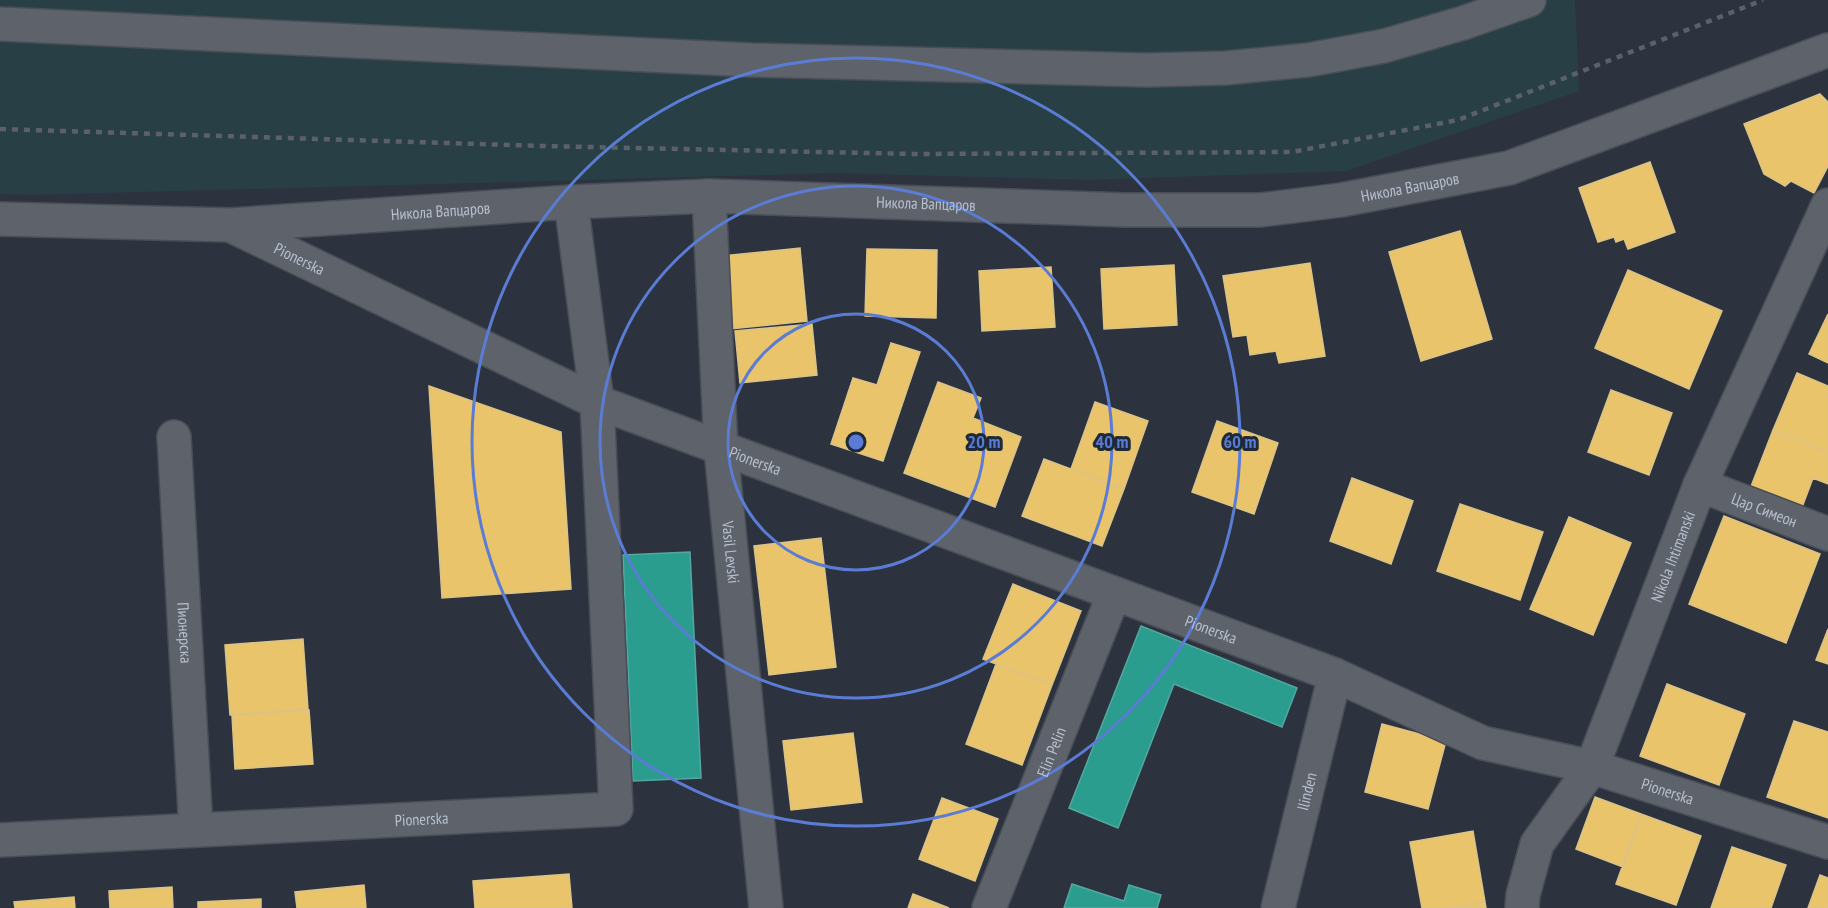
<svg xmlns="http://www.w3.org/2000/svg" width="1828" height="908" viewBox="0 0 1828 908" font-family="'PT Sans Narrow',sans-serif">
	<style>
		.grass { fill: #284045 }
		.homes { fill: #e9c46a; stroke: #dac388; stroke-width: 1.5 }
		.schools { fill: #2a9d8f; stroke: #54a8a2; stroke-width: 1.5 }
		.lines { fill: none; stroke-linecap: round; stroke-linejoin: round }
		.minor-casing { stroke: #494e56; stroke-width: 36 }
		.tertiary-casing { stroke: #494e56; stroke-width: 36 }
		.minor { stroke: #5d626b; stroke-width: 33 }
		.tertiary { stroke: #5d626b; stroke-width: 33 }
		.rail { stroke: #5b6069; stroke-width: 4.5; stroke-dasharray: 6 6; stroke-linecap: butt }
		.ring { fill: none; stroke: #5b7cd4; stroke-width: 3 }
		.labels { text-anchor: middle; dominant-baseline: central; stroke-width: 6; stroke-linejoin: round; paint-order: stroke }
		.street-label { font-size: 16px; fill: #b7c0ce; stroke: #1e293a }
		.centre { fill: #5b7cd4; stroke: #1e293a; stroke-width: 3 }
		.ring-label { font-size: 18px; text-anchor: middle; font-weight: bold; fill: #5b7cd4; stroke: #1e293a; stroke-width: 6; stroke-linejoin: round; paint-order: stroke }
	</style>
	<rect width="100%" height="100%" fill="#2c333e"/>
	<!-- grass -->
	<path class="grass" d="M 0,0 L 1575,0 L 1579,91 L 1346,171 L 1090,180 L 836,173 L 31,195 L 0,194 Z"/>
	<!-- homes -->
	<path class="homes" d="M 1820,94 L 1828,102 L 1828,166 L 1814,193 L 1791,181 L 1785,186 L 1764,174 L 1744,124 Z
		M 1650,162 L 1675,232 L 1628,249 L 1624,239 L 1616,242 L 1614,237 L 1598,242 L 1579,188 Z
		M 1460,231 L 1492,339 L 1421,361 L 1389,252 Z
		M 800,248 L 807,321 L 730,329 L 722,256 Z
		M 867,249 L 937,250 L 936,318 L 865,316 Z
		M 1310,263 L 1325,356 L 1279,363 L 1276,351 L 1250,355 L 1247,335 L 1233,337 L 1223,276 Z
		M 1174,265 L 1177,325 L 1104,329 L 1101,269 Z
		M 1051,267 L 1055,327 L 982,331 L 979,271 Z
		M 1628,270 L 1722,311 L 1689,389 L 1595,348 Z
		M 1828,314 L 1828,363 L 1809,354 Z
		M 812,324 L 817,375 L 740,383 L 735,331 Z
		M 891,343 L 920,352 L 883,461 L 831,444 L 853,378 L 877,385 Z
		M 1797,373 L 1828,386 L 1828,452 L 1773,430 Z
		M 938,382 L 981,398 L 973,418 L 1021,437 L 995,507 L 904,473 Z
		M 429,386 L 561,432 L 571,589 L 442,598 Z
		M 1611,390 L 1672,413 L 1649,475 L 1588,452 Z
		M 1095,402 L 1148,421 L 1124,489 L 1071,469 Z
		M 1217,421 L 1278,443 L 1254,514 L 1192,492 Z
		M 1773,430 L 1828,452 L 1828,484 L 1813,478 L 1801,510 L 1750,489 Z
		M 1044,459 L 1124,489 L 1102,546 L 1022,516 Z
		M 1352,478 L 1413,501 L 1391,564 L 1330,541 Z
		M 1460,504 L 1543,532 L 1520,600 L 1437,571 Z
		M 1724,516 L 1820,554 L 1786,643 L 1689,604 Z
		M 1569,517 L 1631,543 L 1593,635 L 1530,609 Z
		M 821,538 L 836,667 L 769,675 L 754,546 Z
		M 1013,584 L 1081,611 L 1052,685 L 983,659 Z
		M 1828,629 L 1828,664 L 1816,660 Z
		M 303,639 L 308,709 L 230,715 L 225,645 Z
		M 996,664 L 1052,685 L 1022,765 L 966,744 Z
		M 1667,684 L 1745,714 L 1719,785 L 1640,756 Z
		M 309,710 L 313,764 L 235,769 L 232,715 Z
		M 1794,721 L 1828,732 L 1828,818 L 1767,797 Z
		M 1382,724 L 1446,741 L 1428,809 L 1365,792 Z
		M 853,733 L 862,802 L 791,810 L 783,741 Z
		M 1595,797 L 1641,814 L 1623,867 L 1576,849 Z
		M 942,798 L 998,819 L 975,881 L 919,859 Z
		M 1641,814 L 1701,836 L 1676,905 L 1616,884 Z
		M 1473,831 L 1485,902 L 1450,908 L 1422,908 L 1410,842 Z
		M 1732,847 L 1786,865 L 1771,908 L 1711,908 Z
		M 569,874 L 572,908 L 475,908 L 473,881 Z
		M 1820,875 L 1828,878 L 1828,908 L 1808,908 Z
		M 364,885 L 366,908 L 297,908 L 295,892 Z
		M 172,887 L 173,908 L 110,908 L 109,891 Z
		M 913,894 L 949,908 L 908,908 Z
		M 74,897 L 75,908 L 15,908 L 14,902 Z
		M 261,899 L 261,908 L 198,908 L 198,902 Z
		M 1485,902 L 1486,908 L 1450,908 Z"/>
	<!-- schools -->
	<path class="schools" d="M 690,552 L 701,778 L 633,781 L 623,555 Z
		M 1141,626 L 1297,688 L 1282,727 L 1174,684 L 1118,828 L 1069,808 Z
		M 1072,884 L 1124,901 L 1129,885 L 1161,895 L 1157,908 L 1064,908 Z"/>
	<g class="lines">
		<defs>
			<g id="minor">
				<path id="s1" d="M 709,196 L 721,449 L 766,908"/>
				<path id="s2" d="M 0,219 L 230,225 L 571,202 L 709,196 L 1126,210 L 1260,210 L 1341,200 L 1509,168 L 1828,50"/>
				<path id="s3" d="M 232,226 L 597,402 L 1335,675 L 1483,743 L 1592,767 L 1828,842"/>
				<path id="s4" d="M 174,437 L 196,830"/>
				<path id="s5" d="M 1700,485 L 1828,534"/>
				<path id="s6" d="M 0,840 L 616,809 L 597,402 L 571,202"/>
				<path id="s7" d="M 989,908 L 1114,594"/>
				<path id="s8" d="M 1278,908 L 1335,675"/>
				<path id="s9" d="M 1522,908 L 1523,895 L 1537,844 L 1592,767 L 1700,485 L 1828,205"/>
			</g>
			<path id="tertiary" d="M 0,24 L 751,60 L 1147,70 L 1226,68 L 1308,60 L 1384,46 L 1463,23 L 1529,0"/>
		</defs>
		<!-- minor casing -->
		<use href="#minor" class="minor-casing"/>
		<!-- tertiary casing -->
		<use href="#tertiary" class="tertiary-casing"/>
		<!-- minor -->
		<use href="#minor" class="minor"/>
		<!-- tertiary -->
		<use href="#tertiary" class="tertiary"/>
		<!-- rail -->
		<path class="rail" d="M 0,129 L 542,146 L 912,154 L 1292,152 L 1458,120 L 1763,0"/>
	</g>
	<!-- distance rings -->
	<g class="ring">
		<circle cx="856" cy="442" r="128"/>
		<circle cx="856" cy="442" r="256"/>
		<circle cx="856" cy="442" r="384"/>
	</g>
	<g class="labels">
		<!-- street labels -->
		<g class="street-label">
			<text stroke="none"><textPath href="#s2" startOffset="1413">Никола Вапцаров</textPath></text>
			<text stroke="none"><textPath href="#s2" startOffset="927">Никола Вапцаров</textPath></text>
			<text stroke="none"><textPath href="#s2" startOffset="441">Никола Вапцаров</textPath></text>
			<text stroke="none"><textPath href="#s3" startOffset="75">Pionerska</textPath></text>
			<text stroke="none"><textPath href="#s3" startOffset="574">Pionerska</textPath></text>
			<text stroke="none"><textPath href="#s5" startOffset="69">Цар Симеон</textPath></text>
			<text stroke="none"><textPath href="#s1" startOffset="357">Vasil Levski</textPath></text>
			<text stroke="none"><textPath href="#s9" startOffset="386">Nikola Ihtimanski</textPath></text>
			<text stroke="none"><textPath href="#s3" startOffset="1060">Pionerska</textPath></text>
			<text stroke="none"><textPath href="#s4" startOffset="196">Пионерска</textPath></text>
			<text stroke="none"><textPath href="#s7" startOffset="168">Elin Pelin</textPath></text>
			<text stroke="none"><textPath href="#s3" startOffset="1546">Pionerska</textPath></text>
			<text stroke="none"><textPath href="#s8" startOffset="120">Ilinden</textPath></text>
			<text stroke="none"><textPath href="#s6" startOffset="422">Pionerska</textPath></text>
		</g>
	</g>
	<circle cx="856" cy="442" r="9" class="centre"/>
	<g class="ring-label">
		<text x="984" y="448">20 m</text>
		<text x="1112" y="448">40 m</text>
		<text x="1240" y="448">60 m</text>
	</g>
</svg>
